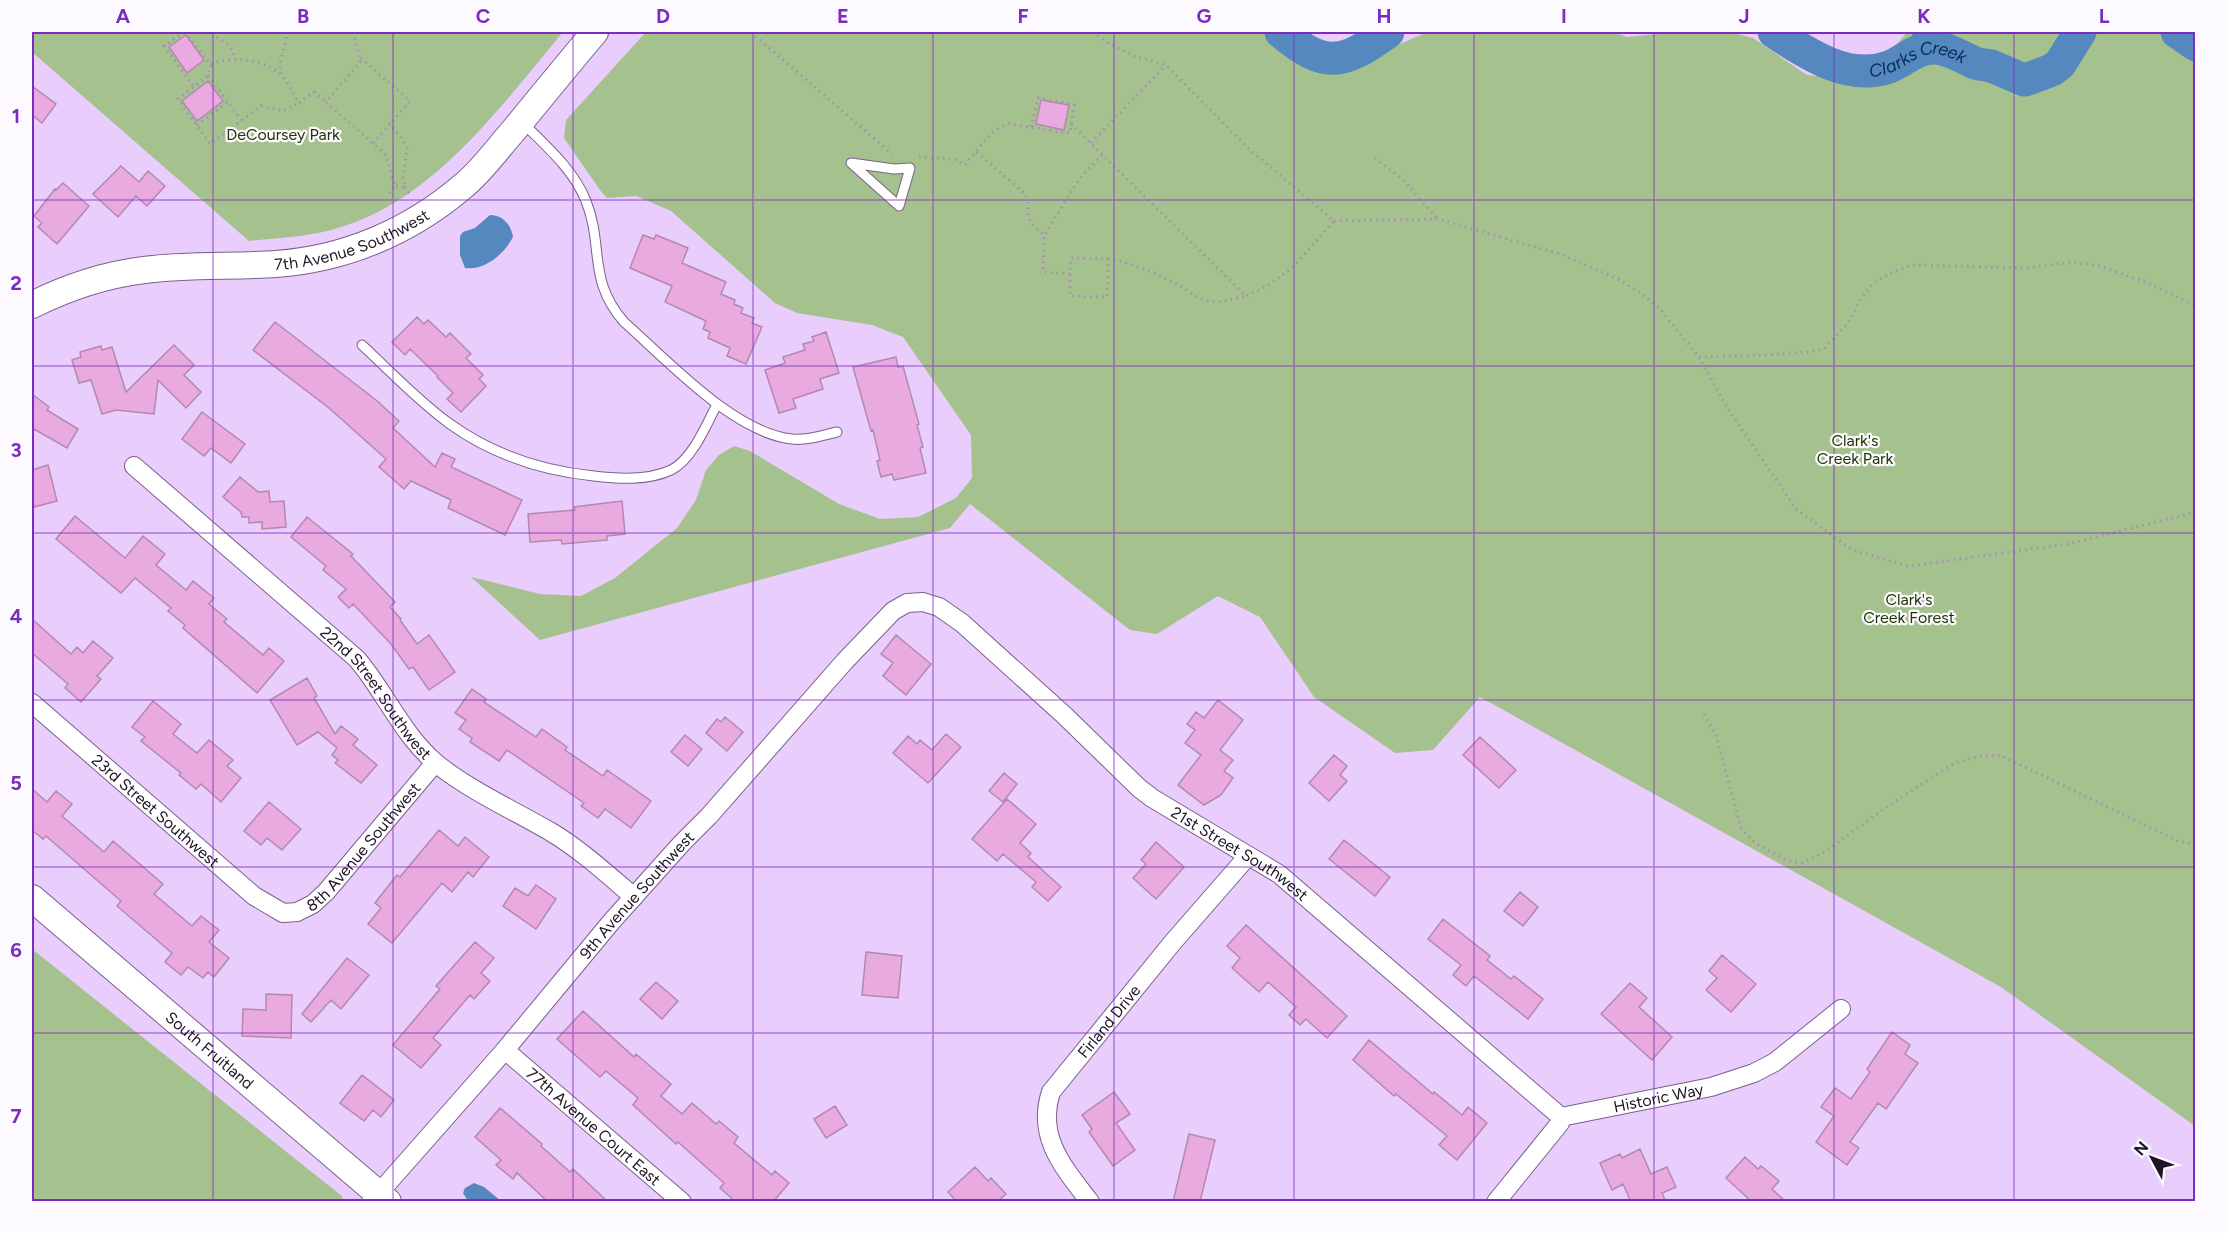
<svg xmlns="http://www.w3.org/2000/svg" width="2227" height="1233" viewBox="0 0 2227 1233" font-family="Figtree,sans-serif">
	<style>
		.green { fill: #a5c18d }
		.water { fill: #5488bf }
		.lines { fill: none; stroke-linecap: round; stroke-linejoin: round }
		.stream { stroke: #5488bf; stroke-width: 5 }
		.river { stroke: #5488bf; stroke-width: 33 }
		.building { fill: #e8aadf; stroke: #b389ad; stroke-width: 1.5 }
		.lane-casing { stroke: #7a608b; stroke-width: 11 }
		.street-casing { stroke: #7a608b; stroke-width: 20 }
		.secondary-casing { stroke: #7a608b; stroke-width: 28 }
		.path { stroke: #a58fb5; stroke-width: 3; stroke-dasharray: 1.5 4.5; stroke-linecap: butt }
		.lane { stroke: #fff; stroke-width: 9 }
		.street { stroke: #fff; stroke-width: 18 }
		.secondary { stroke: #fff; stroke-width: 26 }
		.grid { fill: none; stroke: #7b2cbf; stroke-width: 1.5; stroke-opacity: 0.55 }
		.labels { text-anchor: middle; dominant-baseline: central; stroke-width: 4.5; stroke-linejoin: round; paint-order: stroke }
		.park-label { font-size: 16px; fill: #203604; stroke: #fcfafe }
		.street-label { font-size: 16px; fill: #1e1424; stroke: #fcfafe }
		.water-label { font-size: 18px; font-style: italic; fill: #082f54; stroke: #fcfafe }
		.neatline { fill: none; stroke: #7b2cbf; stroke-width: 2 }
		.grid-label { font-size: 20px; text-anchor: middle; font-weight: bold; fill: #7b2cbf }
	</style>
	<rect width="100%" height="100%" fill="#e9cdfd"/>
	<!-- green -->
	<path class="green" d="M 32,32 L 563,32 C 500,107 431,205 331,230 C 305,237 276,238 249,241 L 32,52 Z
		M 646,32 L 1266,32 L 1298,57 L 1323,67 L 1351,66 L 1427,32 L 1614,32 L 1627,37 L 1676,32 L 1734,33 L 1753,38 L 1807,75 L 1848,80 L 1869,78 L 1907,32 L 2195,32 L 2195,1126 L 2001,987 L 1480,697 L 1433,750 L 1395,753 L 1314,697 L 1260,617 L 1218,596 L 1157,634 L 1130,630 L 970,504 L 950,528 L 540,640 L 471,577 L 540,594 L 581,596 L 615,578 L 677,528 L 696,500 L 706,470 L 719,455 L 734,446 L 750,451 L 839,504 L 880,519 L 918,517 L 956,498 L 972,478 L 971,435 L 903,337 L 872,325 L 797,313 L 775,303 L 671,211 L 636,196 L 607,198 L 600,190 L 564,138 L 566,120 Z
		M 32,949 L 343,1197 L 339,1202 L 32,1201 Z"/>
	<!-- water -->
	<path class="water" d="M 490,215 C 503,215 511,225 513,237 C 505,253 485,271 465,268 L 460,255 L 460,236 L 463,232 L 475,228 Z
		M 474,1183 L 484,1187 L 501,1201 L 468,1201 L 463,1193 L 465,1188 Z"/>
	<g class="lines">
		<!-- stream -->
		<path class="stream" d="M 1908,56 L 1916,32"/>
		<!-- river -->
		<g class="river">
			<path d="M 1281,32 C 1326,70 1343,64 1388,32"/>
			<path id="s1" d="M 1774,32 C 1806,53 1848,82 1889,67 C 1905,61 1915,48 1934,48 C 1948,48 1961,57 1973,62 C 1978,65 1985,64 1991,66 C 2002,70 2013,76 2025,80 L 2052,70 L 2060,64 L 2080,32"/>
			<path d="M 2177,32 L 2196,45"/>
		</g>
	</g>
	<!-- building -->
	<path class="building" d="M 186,35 L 204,60 L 187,73 L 169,47 Z
		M 208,81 L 223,101 L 197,121 L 182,101 Z
		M 32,86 L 56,104 L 42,123 L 32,115 Z
		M 1041,100 L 1069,105 L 1064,130 L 1036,124 Z
		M 121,166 L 139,182 L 148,171 L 165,186 L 147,206 L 136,196 L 118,217 L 93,194 Z
		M 63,183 L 89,206 L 57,244 L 38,227 L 42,223 L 34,216 L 55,189 L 56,190 Z
		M 643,235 L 654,239 L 656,235 L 688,248 L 682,263 L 726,282 L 721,294 L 735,300 L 734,304 L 743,308 L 741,313 L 754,318 L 752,323 L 762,327 L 746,364 L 727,356 L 730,348 L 708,338 L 710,332 L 703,329 L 706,321 L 665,302 L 672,286 L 630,268 Z
		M 417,317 L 424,324 L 428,320 L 446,337 L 450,333 L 471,354 L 466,358 L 483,375 L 479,379 L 486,386 L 461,412 L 447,399 L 453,393 L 437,377 L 438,376 L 410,349 L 405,355 L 392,342 Z
		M 275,322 L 376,400 L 399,421 L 393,428 L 435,467 L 442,453 L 455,459 L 451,467 L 522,500 L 505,535 L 448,508 L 451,500 L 411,481 L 404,489 L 379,467 L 386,459 L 329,408 L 253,350 Z
		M 826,332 L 839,373 L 820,379 L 823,389 L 793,399 L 796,408 L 779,413 L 765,370 L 785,363 L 783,357 L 805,350 L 803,344 L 814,341 L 812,337 Z
		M 174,345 L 194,365 L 184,375 L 201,392 L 186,408 L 158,380 L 154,414 L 116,410 L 102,414 L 91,380 L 79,383 L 72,360 L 81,357 L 80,352 L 101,346 L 102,350 L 112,347 L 126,392 Z
		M 896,357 L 898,367 L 903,366 L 919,424 L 917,425 L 923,447 L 920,448 L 926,473 L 894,480 L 892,474 L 881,477 L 877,461 L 880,460 L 873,430 L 871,431 L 853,367 Z
		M 32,394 L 49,407 L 47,410 L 78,429 L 67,448 L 34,429 L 32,432 Z
		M 202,412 L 245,444 L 231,463 L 211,448 L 204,456 L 182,439 Z
		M 48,465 L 57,501 L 34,507 L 32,498 L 32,470 Z
		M 240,477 L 258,492 L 269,491 L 270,502 L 284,501 L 286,527 L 262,529 L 262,522 L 249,523 L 249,517 L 242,517 L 241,512 L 223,497 Z
		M 622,501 L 625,534 L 607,536 L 607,540 L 562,544 L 561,540 L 530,542 L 528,514 L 575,510 L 574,507 Z
		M 75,516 L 125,558 L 143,536 L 165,554 L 156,565 L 186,590 L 193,581 L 214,598 L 209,604 L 227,619 L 224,622 L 263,655 L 269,648 L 284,661 L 257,693 L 183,628 L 185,625 L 168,611 L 171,608 L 135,578 L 121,593 L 56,539 Z
		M 307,517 L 353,554 L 351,556 L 395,602 L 390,607 L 401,619 L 400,620 L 417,644 L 429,635 L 455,672 L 429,690 L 413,667 L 409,669 L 391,644 L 353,604 L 349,608 L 338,597 L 346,589 L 323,570 L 326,566 L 291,537 Z
		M 32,619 L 71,654 L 77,647 L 83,653 L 93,641 L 113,658 L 97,676 L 101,679 L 81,702 L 65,688 L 68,684 L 32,653 Z
		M 896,635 L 931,664 L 906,695 L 883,676 L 893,663 L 881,654 Z
		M 307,678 L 317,696 L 314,698 L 335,734 L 341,726 L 358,739 L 353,745 L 377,765 L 361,783 L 335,763 L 338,760 L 332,755 L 337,748 L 318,732 L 297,745 L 270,700 Z
		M 472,689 L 486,699 L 484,702 L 536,737 L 542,729 L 567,747 L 565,750 L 603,776 L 607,770 L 651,801 L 631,828 L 605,809 L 598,818 L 581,806 L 584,803 L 507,750 L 499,761 L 470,742 L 472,738 L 459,729 L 466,720 L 455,713 Z
		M 1218,700 L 1243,720 L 1220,750 L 1233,760 L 1224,771 L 1233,778 L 1221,795 L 1204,805 L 1178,785 L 1201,755 L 1185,743 L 1195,730 L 1187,724 L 1196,712 L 1204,718 Z
		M 153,701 L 181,724 L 173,734 L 197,753 L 209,740 L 233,760 L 227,766 L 241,778 L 221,802 L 201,784 L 196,789 L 179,775 L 181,773 L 141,741 L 145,737 L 132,727 Z
		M 725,717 L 743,732 L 727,751 L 706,733 L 717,719 L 721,722 Z
		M 946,734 L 961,747 L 928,783 L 893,753 L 908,736 L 917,744 L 920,740 L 932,750 Z
		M 685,735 L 702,749 L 688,766 L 671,752 Z
		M 1480,737 L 1516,770 L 1499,788 L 1463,755 Z
		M 1334,755 L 1347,766 L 1340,775 L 1347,781 L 1329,801 L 1309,783 Z
		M 1004,773 L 1017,784 L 1003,802 L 989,791 Z
		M 32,789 L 47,802 L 56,791 L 72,804 L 62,816 L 104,852 L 113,841 L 163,884 L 154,894 L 192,926 L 201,916 L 219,930 L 209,942 L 229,958 L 214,977 L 208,972 L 203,978 L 188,967 L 181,975 L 165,962 L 172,953 L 117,906 L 121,901 L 46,836 L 43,839 L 32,830 Z
		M 1007,799 L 1036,824 L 1020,843 L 1031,853 L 1028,857 L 1061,887 L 1048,901 L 1032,887 L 1036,882 L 1003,854 L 997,861 L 972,839 Z
		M 269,802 L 301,829 L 282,850 L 267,838 L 261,845 L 244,831 Z
		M 439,830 L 458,846 L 465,837 L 489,857 L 473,877 L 468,872 L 452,892 L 442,883 L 392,943 L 368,924 L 381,908 L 375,903 L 397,875 L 400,877 Z
		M 1344,840 L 1390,877 L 1375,896 L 1329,859 Z
		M 1156,842 L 1184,867 L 1156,899 L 1133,878 L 1146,864 L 1141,860 Z
		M 536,885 L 556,899 L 536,929 L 503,906 L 515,888 L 528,896 Z
		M 1520,892 L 1538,907 L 1523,926 L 1504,911 Z
		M 1443,919 L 1490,956 L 1487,960 L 1511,979 L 1514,976 L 1543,999 L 1528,1019 L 1474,976 L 1466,986 L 1453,975 L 1461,965 L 1428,939 Z
		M 1246,925 L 1347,1016 L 1327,1038 L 1306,1019 L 1300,1025 L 1289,1015 L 1296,1007 L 1268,982 L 1259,992 L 1232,968 L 1240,958 L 1227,946 Z
		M 475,942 L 494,958 L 481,973 L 490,981 L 474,999 L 470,995 L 433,1038 L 441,1045 L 421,1068 L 393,1045 L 440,989 L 436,986 Z
		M 866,952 L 902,956 L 898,998 L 862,995 Z
		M 1722,955 L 1756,984 L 1731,1012 L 1706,990 L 1717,978 L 1709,971 Z
		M 347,958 L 369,975 L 341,1009 L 331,1000 L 311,1022 L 302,1014 Z
		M 656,982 L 678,1001 L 662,1019 L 640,999 Z
		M 1630,983 L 1647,998 L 1639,1007 L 1672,1037 L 1652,1060 L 1601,1014 Z
		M 266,994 L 292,995 L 291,1038 L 242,1036 L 243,1009 L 266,1010 Z
		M 583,1011 L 634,1057 L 636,1054 L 671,1084 L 661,1096 L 682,1114 L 692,1103 L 716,1124 L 719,1121 L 738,1137 L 734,1143 L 772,1175 L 775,1171 L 789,1183 L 773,1202 L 736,1202 L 720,1188 L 724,1183 L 678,1142 L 676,1144 L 633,1105 L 638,1098 L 606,1071 L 600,1077 L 557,1039 Z
		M 1892,1032 L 1910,1045 L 1905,1054 L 1918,1063 L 1886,1109 L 1878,1103 L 1850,1142 L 1859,1148 L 1847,1165 L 1816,1142 L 1834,1116 L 1821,1107 L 1835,1088 L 1851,1099 L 1870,1072 L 1867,1069 Z
		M 1369,1040 L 1433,1094 L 1434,1092 L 1462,1115 L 1468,1107 L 1487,1123 L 1457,1160 L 1439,1145 L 1447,1136 L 1396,1094 L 1394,1096 L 1353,1060 Z
		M 362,1075 L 394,1100 L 381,1117 L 373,1110 L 364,1121 L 340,1103 Z
		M 1114,1092 L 1130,1114 L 1116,1123 L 1135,1150 L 1113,1166 L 1089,1132 L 1092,1129 L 1082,1115 Z
		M 835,1106 L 847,1125 L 826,1138 L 814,1119 Z
		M 500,1108 L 542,1144 L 541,1146 L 570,1172 L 573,1169 L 608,1202 L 548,1202 L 517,1173 L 513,1179 L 496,1165 L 501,1160 L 475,1137 Z
		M 1189,1134 L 1215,1140 L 1200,1202 L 1173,1202 Z
		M 1640,1149 L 1651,1174 L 1667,1167 L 1676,1187 L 1662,1193 L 1666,1202 L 1631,1202 L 1623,1184 L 1612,1190 L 1600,1163 L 1620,1154 L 1622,1158 Z
		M 1745,1157 L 1758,1169 L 1761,1166 L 1779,1181 L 1772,1189 L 1786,1202 L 1752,1202 L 1726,1178 Z
		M 975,1167 L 988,1181 L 991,1178 L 1006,1194 L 997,1202 L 957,1202 L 948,1192 Z"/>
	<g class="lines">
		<defs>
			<path id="lane" d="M 523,123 C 546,146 574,170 586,201 C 604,246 587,280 624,322 C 667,360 734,433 792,439 C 807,441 823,435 837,432
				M 851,163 L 894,169 L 910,168 L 899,206 Z
				M 362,345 C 390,371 418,401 450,424 C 492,454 543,471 594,476 C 618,479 648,481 671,470 C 692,460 707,424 717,404"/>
			<g id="street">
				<path id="s2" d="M 134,466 L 357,659 C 385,692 403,736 437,764 C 469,790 515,811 551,832 C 581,850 607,874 634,897"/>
				<path id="s3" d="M 32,703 L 254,896 L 283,913 L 297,912 L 313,904 L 326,892 L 435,763"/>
				<path id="s4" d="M 505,1050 L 682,1202"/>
				<path id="s5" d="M 371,1202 L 505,1050 L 612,921 L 682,843 L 709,816 L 845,661 L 893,611 L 907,603 L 923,602 L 939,607 L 962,623 L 1064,715 L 1139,788 L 1152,798 L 1279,874 L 1561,1117"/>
				<path id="s6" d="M 1090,1202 C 1064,1168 1036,1137 1051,1092 L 1173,942 L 1248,856"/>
				<path id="s7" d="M 1496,1202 L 1560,1123 L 1561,1117 L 1711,1087 L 1754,1073 L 1775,1062 L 1841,1009"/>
			</g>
			<g id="secondary">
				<path id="s8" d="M 32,305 C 68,287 104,275 144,270 C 187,264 232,267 276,264 C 345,259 409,232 462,187 C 482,171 497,149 514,130 C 541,97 568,64 595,32"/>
				<path id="s9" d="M 32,898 L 388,1202"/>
			</g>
		</defs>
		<!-- lane casing -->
		<use href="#lane" class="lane-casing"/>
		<!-- street casing -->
		<use href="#street" class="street-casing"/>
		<!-- secondary casing -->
		<use href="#secondary" class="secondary-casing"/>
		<!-- path -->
		<path class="path" d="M 184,32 L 164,46 L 194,87
			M 185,32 L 211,65 L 208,76 L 178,99 L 210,144 L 261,106 L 283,111 L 299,103
			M 355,32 L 355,41 L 361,61 L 326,102 L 386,155 L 395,186 L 388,194
			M 751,32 L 892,154
			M 217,37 L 230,46 L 236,60
			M 361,58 L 410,101 L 390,124
			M 211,64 C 232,56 262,58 280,74 C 288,81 293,94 299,103 L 314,92 L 326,102
			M 280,74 L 280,63 L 288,32
			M 208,76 L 228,102
			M 1071,124 L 1246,296 L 1267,286 L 1292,268 L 1334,221 L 1247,147 L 1166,65 L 1134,56 L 1104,41 L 1094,32
			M 197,125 L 228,102 L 241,120
			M 373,143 L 390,124 L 399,135 L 407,147 L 403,178 L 405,187 L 395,186
			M 1091,143 L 1166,65
			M 977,152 L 1026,195 L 1030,222 L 1044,236
			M 919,157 L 954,159 L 965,165 C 977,152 990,128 1009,124 L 1070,133 L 1074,105 L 1038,98 L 1031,127
			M 1375,158 L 1402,179 L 1438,219
			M 405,187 L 411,196
			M 1334,221 L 1438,219 L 1560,254 L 1618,279 L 1639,292 L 1659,308 L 1699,357 L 1728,409 L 1796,509 L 1852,550 L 1909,566 L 2068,544 L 2196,512
			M 1108,259 C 1122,259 1162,276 1175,283 C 1186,289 1196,298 1209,301 C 1221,303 1235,299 1246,296
			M 1070,274 L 1070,296 L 1107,297 L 1108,259 L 1071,258 L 1070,274 L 1043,272 L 1044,236 L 1080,178 L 1103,154
			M 1699,357 L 1767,355 L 1808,352 L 1825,348 L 1848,323 L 1859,302 L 1872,284 L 1890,273 L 1913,265 L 2027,268 L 2072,262 L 2096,265 L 2146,282 L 2196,306
			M 1704,714 L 1716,735 L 1741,828 L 1755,843 L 1788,861 L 1803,863 L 1823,853 L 1889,805 L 1955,763 L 1983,755 L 2002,756 L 2178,841 L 2196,844"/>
		<!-- lane -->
		<use href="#lane" class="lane"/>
		<!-- street -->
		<use href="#street" class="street"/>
		<!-- secondary -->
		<use href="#secondary" class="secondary"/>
	</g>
	<!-- grid -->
	<path class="grid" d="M 213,32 L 213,1202M 393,32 L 393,1202M 573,32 L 573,1202M 753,32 L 753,1202M 933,32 L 933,1202M 1114,32 L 1114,1202M 1294,32 L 1294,1202M 1474,32 L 1474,1202M 1654,32 L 1654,1202M 1834,32 L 1834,1202M 2014,32 L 2014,1202M 32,200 L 2196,200M 32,366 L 2196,366M 32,533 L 2196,533M 32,700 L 2196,700M 32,867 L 2196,867M 32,1033 L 2196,1033"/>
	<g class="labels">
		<!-- park labels -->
		<g class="park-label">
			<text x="283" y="134">DeCoursey Park</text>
			<text x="1855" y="440">Clark's<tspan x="1855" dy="18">Creek Park</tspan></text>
			<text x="1909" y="599">Clark's<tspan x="1909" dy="18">Creek Forest</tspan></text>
		</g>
		<!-- street labels -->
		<g class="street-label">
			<text stroke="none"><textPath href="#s8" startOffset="330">7th Avenue Southwest</textPath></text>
			<text stroke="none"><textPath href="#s2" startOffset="333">22nd Street Southwest</textPath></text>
			<text stroke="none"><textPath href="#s3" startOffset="164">23rd Street Southwest</textPath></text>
			<text stroke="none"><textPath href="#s3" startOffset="436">8th Avenue Southwest</textPath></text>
			<text stroke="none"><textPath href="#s5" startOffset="1228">21st Street Southwest</textPath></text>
			<text stroke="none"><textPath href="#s5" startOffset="406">9th Avenue Southwest</textPath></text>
			<text stroke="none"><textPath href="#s6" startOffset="214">Firland Drive</textPath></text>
			<text stroke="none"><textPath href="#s9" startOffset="234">South Fruitland</textPath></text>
			<text stroke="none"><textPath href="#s7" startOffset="207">Historic Way</textPath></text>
			<text stroke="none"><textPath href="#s4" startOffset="117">77th Avenue Court East</textPath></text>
		</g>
		<!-- water labels -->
		<g class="water-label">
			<text stroke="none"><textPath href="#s1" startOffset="156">Clarks Creek</textPath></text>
		</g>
	</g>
	<!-- border -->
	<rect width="2227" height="1233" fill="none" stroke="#fcfafe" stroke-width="66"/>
	<!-- north arrow -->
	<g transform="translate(2152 1158) rotate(311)" stroke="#fcfafe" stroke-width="4.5" paint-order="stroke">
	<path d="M0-4.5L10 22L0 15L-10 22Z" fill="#1e1424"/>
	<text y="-9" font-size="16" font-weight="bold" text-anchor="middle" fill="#1e1424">N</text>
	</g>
	<rect x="33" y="33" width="2161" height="1167" class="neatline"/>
	<g class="grid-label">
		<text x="123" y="23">A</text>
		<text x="303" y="23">B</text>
		<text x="483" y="23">C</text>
		<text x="663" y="23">D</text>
		<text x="843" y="23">E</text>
		<text x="1023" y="23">F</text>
		<text x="1204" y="23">G</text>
		<text x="1384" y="23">H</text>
		<text x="1564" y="23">I</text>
		<text x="1744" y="23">J</text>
		<text x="1924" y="23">K</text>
		<text x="2104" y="23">L</text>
		<text x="16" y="123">1</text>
		<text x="16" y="290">2</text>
		<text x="16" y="457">3</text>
		<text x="16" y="623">4</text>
		<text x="16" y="790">5</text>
		<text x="16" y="957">6</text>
		<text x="16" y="1123">7</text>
	</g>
</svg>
